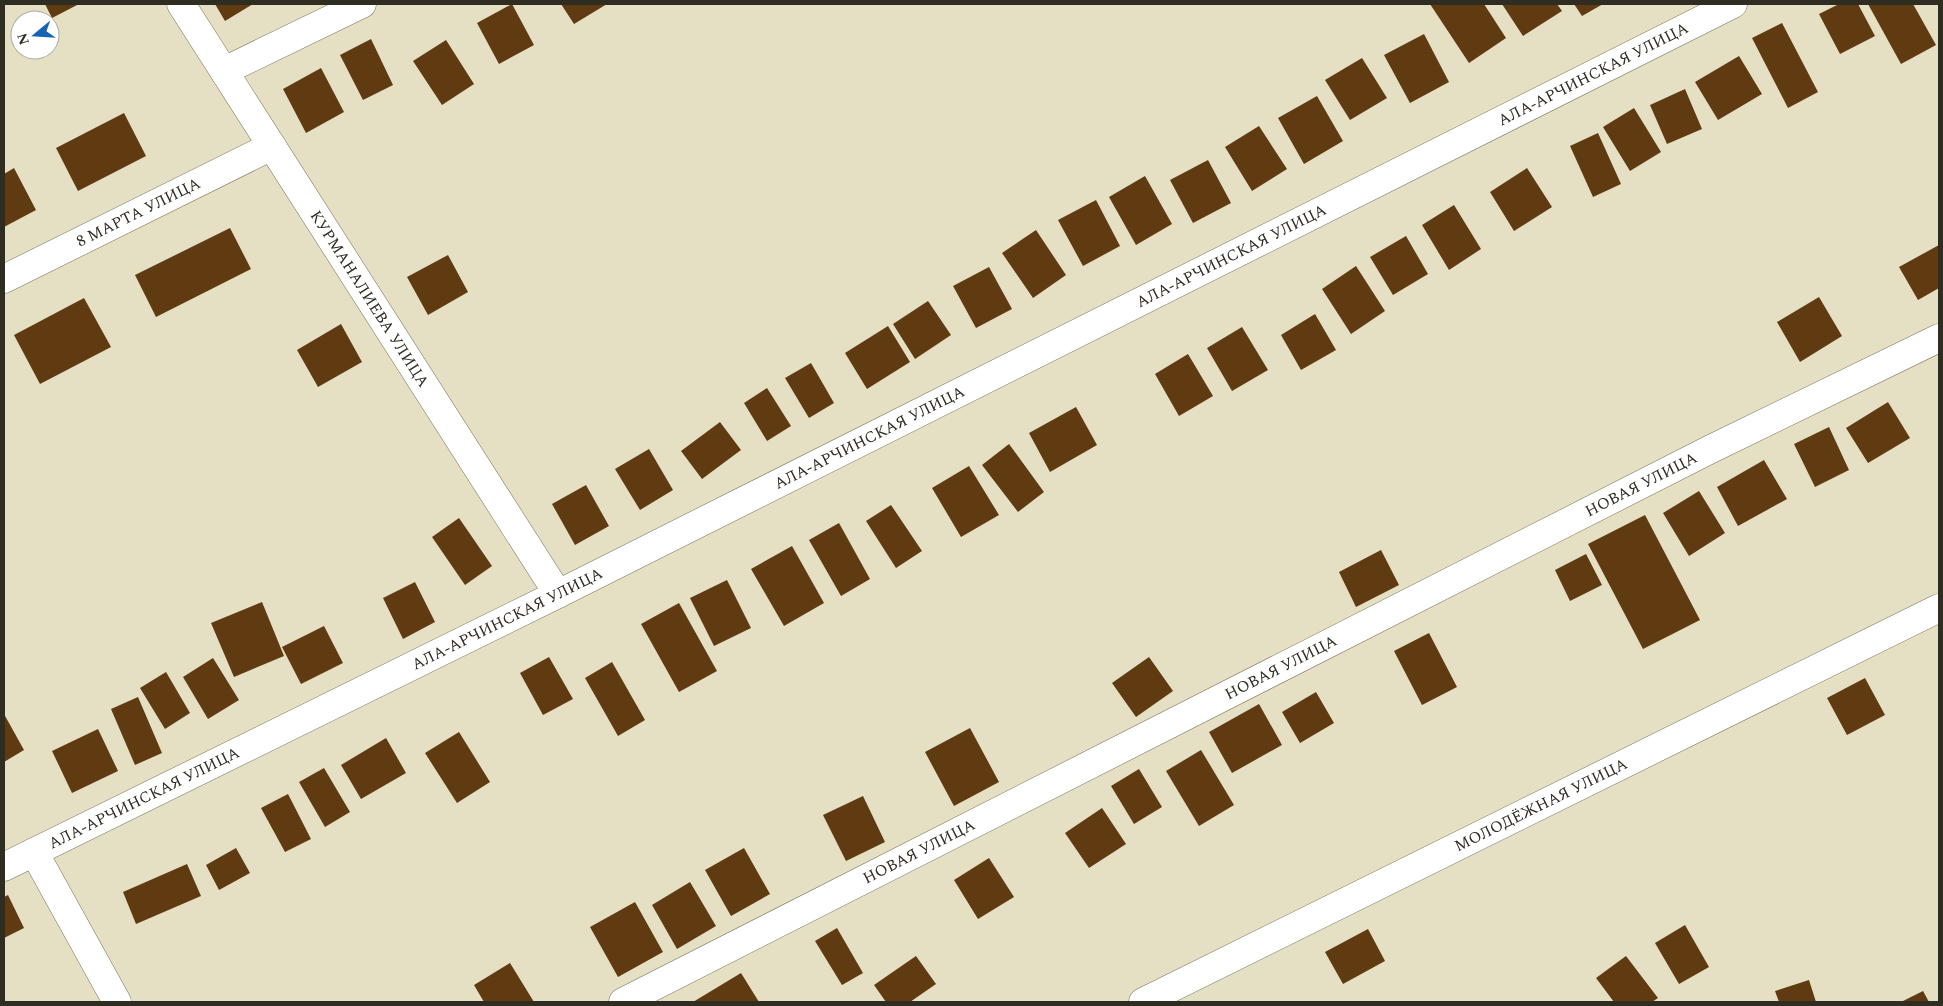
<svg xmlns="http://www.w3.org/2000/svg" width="1943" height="1006" viewBox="0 0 1943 1006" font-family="Spectral,serif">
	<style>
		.building { fill: #603a10 }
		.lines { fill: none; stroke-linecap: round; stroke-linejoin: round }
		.minor-casing { stroke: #7a755c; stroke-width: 29 }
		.minor { stroke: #fff; stroke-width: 28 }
		.labels { text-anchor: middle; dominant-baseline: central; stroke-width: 5; stroke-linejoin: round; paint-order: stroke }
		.street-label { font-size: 16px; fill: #2f2c22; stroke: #fff }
	</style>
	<rect width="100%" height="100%" fill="#e5dfc4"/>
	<!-- building -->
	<path class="building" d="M 45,4 L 79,4 L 52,18 Z
		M 215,4 L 253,4 L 225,21 Z
		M 512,4 L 534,45 L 499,64 L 477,23 Z
		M 561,4 L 607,4 L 574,24 Z
		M 1430,4 L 1484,4 L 1506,38 L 1469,63 Z
		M 1502,4 L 1557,4 L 1562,11 L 1523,36 Z
		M 1574,4 L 1603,4 L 1582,16 Z
		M 1839,4 L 1858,4 L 1875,36 L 1840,54 L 1819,14 Z
		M 1868,4 L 1913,4 L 1936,45 L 1901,64 Z
		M 1782,23 L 1818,92 L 1788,108 L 1752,38 Z
		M 1424,34 L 1449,82 L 1410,103 L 1384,55 Z
		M 371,39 L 393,85 L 363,100 L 340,55 Z
		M 446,40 L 474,84 L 442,105 L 413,61 Z
		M 1739,56 L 1762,94 L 1718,120 L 1695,82 Z
		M 1362,58 L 1387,98 L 1350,120 L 1325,80 Z
		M 321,68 L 344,112 L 306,133 L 283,89 Z
		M 1685,89 L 1702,129 L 1667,144 L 1650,105 Z
		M 1317,96 L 1343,141 L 1304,164 L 1278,118 Z
		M 1634,108 L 1661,152 L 1630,171 L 1603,127 Z
		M 124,113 L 146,156 L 78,191 L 56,148 Z
		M 1259,126 L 1287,169 L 1252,191 L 1225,147 Z
		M 1598,133 L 1621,184 L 1593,197 L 1570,146 Z
		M 1208,160 L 1231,203 L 1193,223 L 1170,180 Z
		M 14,168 L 36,210 L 4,227 L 4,174 Z
		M 1527,168 L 1552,207 L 1514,231 L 1490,192 Z
		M 1145,176 L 1172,224 L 1136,245 L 1109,197 Z
		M 1096,200 L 1120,246 L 1083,266 L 1058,220 Z
		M 1454,205 L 1481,249 L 1449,270 L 1422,225 Z
		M 230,228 L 251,269 L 156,317 L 135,275 Z
		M 1036,230 L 1066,275 L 1033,298 L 1002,253 Z
		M 1406,236 L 1428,274 L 1393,295 L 1370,257 Z
		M 1939,245 L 1939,288 L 1918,300 L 1899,267 Z
		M 448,255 L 468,292 L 428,315 L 407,277 Z
		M 1356,266 L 1385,311 L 1351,334 L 1322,289 Z
		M 989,267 L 1012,309 L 976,328 L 953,286 Z
		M 1819,297 L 1842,336 L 1800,362 L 1777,322 Z
		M 84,298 L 111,347 L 40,384 L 14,335 Z
		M 928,301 L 951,335 L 915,359 L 893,324 Z
		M 1315,314 L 1336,350 L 1301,370 L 1281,335 Z
		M 341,324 L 362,362 L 318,387 L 297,350 Z
		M 888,326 L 910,362 L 867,389 L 845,353 Z
		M 1242,327 L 1268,370 L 1232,391 L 1207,348 Z
		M 1188,354 L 1213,396 L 1179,416 L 1155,374 Z
		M 811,363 L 834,403 L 809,418 L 785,378 Z
		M 767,388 L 791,426 L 767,441 L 744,403 Z
		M 1888,402 L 1910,438 L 1868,463 L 1846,428 Z
		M 1076,407 L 1097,445 L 1050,472 L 1029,433 Z
		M 720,422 L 741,450 L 702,479 L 681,451 Z
		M 1829,427 L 1849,470 L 1815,487 L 1794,444 Z
		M 1009,444 L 1044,492 L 1018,512 L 982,465 Z
		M 649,449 L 673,490 L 640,510 L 615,469 Z
		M 1764,460 L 1787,499 L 1738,526 L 1717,487 Z
		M 969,466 L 999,515 L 961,537 L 932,488 Z
		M 586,485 L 609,526 L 575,545 L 552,504 Z
		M 1699,491 L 1725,533 L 1689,556 L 1663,513 Z
		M 891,505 L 922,551 L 896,568 L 866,521 Z
		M 1645,515 L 1700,620 L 1643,649 L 1588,544 Z
		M 459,518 L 492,566 L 465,585 L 432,537 Z
		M 839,523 L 870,579 L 841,596 L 809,540 Z
		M 792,546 L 824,603 L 784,626 L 751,569 Z
		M 1381,550 L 1399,585 L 1356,607 L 1339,572 Z
		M 1586,554 L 1602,585 L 1570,601 L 1555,570 Z
		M 727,580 L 751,628 L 714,646 L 690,598 Z
		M 415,582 L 435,622 L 403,639 L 383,598 Z
		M 262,602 L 284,656 L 234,677 L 211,623 Z
		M 679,603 L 717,671 L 679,692 L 641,624 Z
		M 324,626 L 343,663 L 301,684 L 282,647 Z
		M 1429,633 L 1457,687 L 1422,705 L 1394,651 Z
		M 549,657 L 573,699 L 543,715 L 520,673 Z
		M 1149,657 L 1173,691 L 1136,717 L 1112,683 Z
		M 213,658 L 239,700 L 208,719 L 183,677 Z
		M 612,662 L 645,720 L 618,736 L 585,678 Z
		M 166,672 L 190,713 L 165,729 L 140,688 Z
		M 1865,678 L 1885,715 L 1847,735 L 1827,698 Z
		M 1316,692 L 1334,723 L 1300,743 L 1282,712 Z
		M 138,697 L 162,753 L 135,765 L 111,709 Z
		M 1259,704 L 1282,745 L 1232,773 L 1209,732 Z
		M 4,714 L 24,750 L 4,762 Z
		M 970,728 L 999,782 L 954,806 L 925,752 Z
		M 98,729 L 118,771 L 72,793 L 52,751 Z
		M 459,732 L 490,782 L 457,803 L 425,753 Z
		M 386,738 L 406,773 L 361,799 L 341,765 Z
		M 1201,750 L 1234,805 L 1199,826 L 1166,771 Z
		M 324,768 L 350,812 L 325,827 L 299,782 Z
		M 1139,769 L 1162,807 L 1134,824 L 1111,786 Z
		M 288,794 L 311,839 L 285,852 L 261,808 Z
		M 863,796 L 885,842 L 846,861 L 823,815 Z
		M 1102,808 L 1126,844 L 1089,868 L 1065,833 Z
		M 236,848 L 250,873 L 219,890 L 206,865 Z
		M 744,848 L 770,894 L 731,916 L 705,870 Z
		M 989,858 L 1014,897 L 978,919 L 954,880 Z
		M 187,864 L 201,896 L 136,924 L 123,892 Z
		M 690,882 L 716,926 L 677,949 L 652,905 Z
		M 8,895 L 24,928 L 4,938 L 4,897 Z
		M 635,902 L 663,952 L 618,977 L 590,927 Z
		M 1685,925 L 1709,967 L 1679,984 L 1655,943 Z
		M 837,928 L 863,973 L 842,985 L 815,941 Z
		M 1368,929 L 1385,961 L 1343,984 L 1325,952 Z
		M 916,956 L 936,984 L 910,1002 L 886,1002 L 874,985 Z
		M 1626,956 L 1658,998 L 1652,1002 L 1614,1002 L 1596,978 Z
		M 510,963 L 534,1002 L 484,1002 L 474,985 Z
		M 741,973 L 759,1002 L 693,1002 Z
		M 1809,980 L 1816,1002 L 1779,1002 L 1775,991 Z
		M 1923,991 L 1929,1002 L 1901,1002 Z"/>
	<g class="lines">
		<defs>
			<g id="minor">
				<path id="s1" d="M 181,4 L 558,594"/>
				<path d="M 224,71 L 362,4"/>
				<path id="s2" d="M 4,279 L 272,146"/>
				<path d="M 34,852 L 117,1002"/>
				<path id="s3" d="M 4,867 L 558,594 L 1733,4"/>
				<path id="s4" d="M 623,1002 L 1711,449 L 1939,338"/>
				<path id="s5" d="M 1143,1002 L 1939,608"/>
			</g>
		</defs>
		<!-- minor casing -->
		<use href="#minor" class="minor-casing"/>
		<!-- minor -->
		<use href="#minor" class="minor"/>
	</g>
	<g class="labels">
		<!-- street labels -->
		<g class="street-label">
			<text stroke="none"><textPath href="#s3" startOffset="1776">АЛА-АРЧИНСКАЯ УЛИЦА</textPath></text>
			<text stroke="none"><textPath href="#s2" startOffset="150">8 МАРТА УЛИЦА</textPath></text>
			<text stroke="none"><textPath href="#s3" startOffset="1371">АЛА-АРЧИНСКАЯ УЛИЦА</textPath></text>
			<text stroke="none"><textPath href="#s1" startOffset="350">КУРМАНАЛИЕВА УЛИЦА</textPath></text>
			<text stroke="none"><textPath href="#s3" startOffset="966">АЛА-АРЧИНСКАЯ УЛИЦА</textPath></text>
			<text stroke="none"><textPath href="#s4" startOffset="1142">НОВАЯ УЛИЦА</textPath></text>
			<text stroke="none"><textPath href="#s3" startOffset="561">АЛА-АРЧИНСКАЯ УЛИЦА</textPath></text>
			<text stroke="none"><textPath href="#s4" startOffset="738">НОВАЯ УЛИЦА</textPath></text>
			<text stroke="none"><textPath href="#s3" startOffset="156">АЛА-АРЧИНСКАЯ УЛИЦА</textPath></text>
			<text stroke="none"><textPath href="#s5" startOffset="444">МОЛОДЁЖНАЯ УЛИЦА</textPath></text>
			<text stroke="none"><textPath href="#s4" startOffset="332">НОВАЯ УЛИЦА</textPath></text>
		</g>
	</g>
	<!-- border -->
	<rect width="1943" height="1006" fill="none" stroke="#2f2c22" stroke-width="10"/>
	<!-- north arrow -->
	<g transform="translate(35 35) rotate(252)"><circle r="24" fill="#ffffff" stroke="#acaba7"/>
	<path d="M0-4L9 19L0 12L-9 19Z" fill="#1863b2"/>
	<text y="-8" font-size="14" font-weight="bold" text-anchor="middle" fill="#2f2c22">N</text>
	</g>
</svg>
